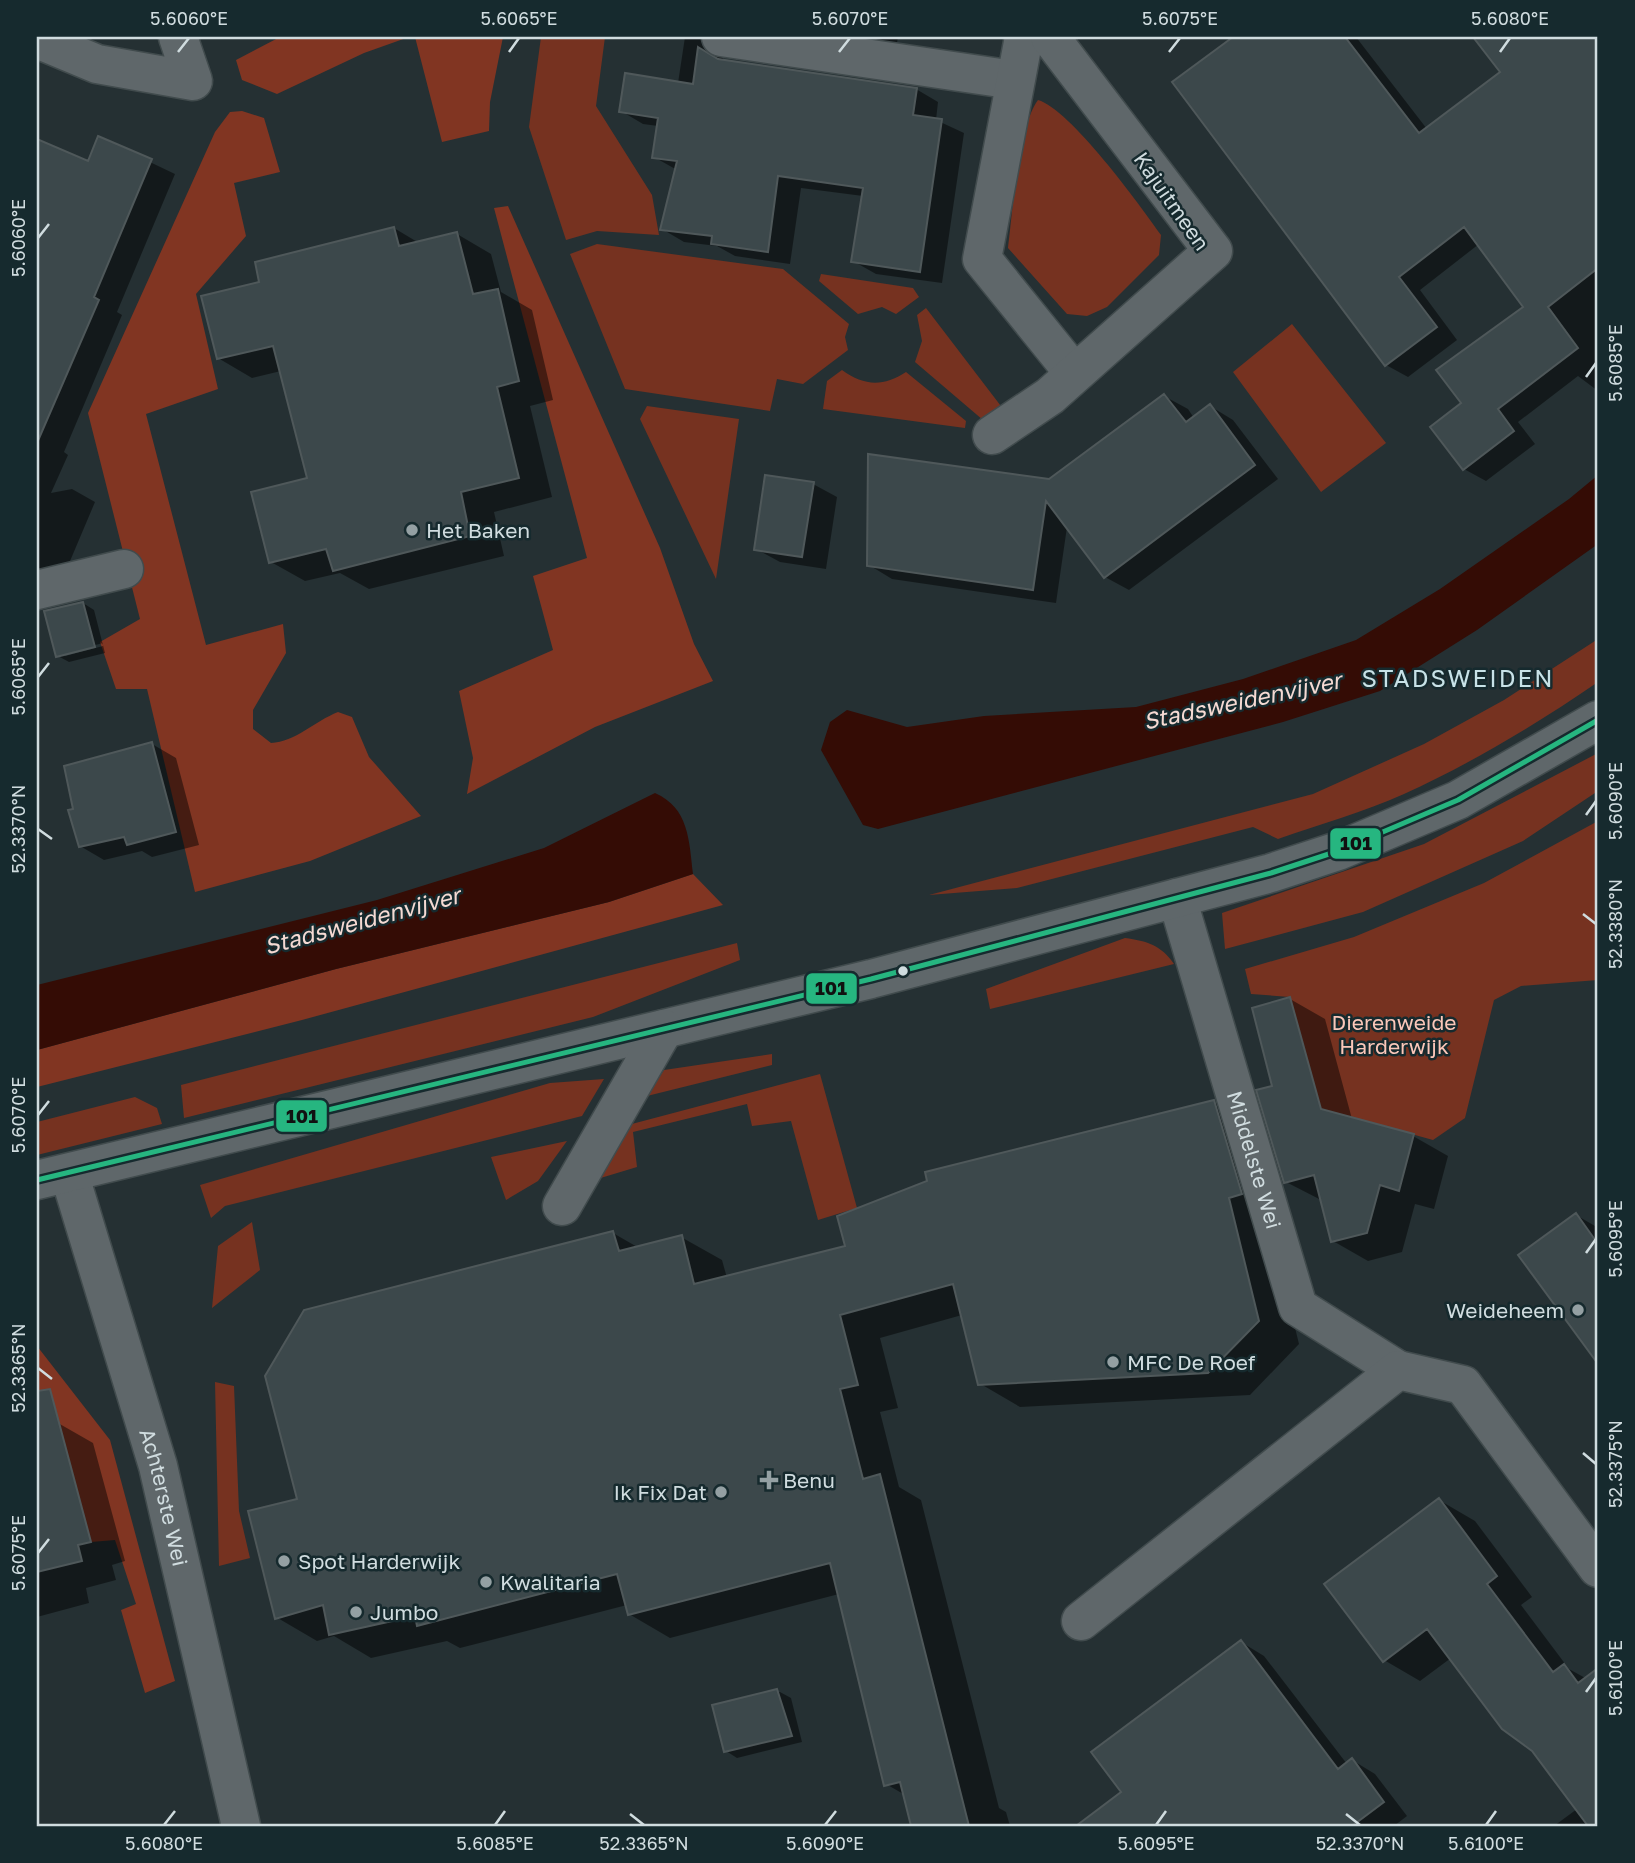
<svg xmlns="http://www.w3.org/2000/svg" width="1635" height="1863" viewBox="0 0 1635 1863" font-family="'Golos Text',sans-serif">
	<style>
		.green { fill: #763220 }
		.forest { fill: #813522 }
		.water { fill: #340c05 }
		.shadow { fill: #0007; fill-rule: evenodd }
		.building { fill: #3c484b; stroke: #4f585a; stroke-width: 2 }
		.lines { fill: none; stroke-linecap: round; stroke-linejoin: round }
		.minor-casing { stroke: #414b4d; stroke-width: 41 }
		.minor { stroke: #5f676a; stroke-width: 38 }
		.bus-1-casing { stroke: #162a2e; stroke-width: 10 }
		.bus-1 { stroke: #26b680; stroke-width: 5 }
		.ticks { fill: none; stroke: #d0dcdf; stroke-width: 2.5 }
		.poi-dot { fill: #94a0a3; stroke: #162a2e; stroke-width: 2.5 }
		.bus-dot { fill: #d0dcdf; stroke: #162a2e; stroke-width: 2.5 }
		.labels { text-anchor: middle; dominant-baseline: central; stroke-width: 5; stroke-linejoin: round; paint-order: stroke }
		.street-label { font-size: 21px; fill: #d0dcdf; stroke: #162a2e }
		.poi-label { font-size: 21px; fill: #d0dcdf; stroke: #162a2e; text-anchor: start }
		.park-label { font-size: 21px; fill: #fbc7b9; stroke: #162a2e }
		.water-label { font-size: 23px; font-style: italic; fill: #f5dad3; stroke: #162a2e }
		.quarter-label { font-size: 24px; letter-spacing: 2px; fill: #c8e2e7; stroke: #162a2e }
		.line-badge { stroke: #162a2e; stroke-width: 2.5 }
		.pale-badge-label { font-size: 19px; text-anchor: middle; font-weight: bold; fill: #111 }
		.neatline { fill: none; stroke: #d0dcdf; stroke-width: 2.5 }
		.ticks-label { font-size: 18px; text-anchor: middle; fill: #d0dcdf }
	</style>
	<rect width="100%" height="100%" fill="#253033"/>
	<!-- green -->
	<path class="green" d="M 541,37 L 605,37 L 596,106 L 652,195 L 659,235 L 597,231 L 566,240 L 529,127 Z
		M 1038,100 C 1070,109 1140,205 1161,235 L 1159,255 L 1107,307 L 1087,316 L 1067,314 L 1008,248 C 1013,211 1017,129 1038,100 Z
		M 597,244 L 783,269 L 849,324 L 845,337 L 848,350 L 803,384 L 777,379 L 770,411 L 625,389 L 570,254 Z
		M 821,274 L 913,288 L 919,297 L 896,314 L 882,307 L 858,314 L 819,281 Z
		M 926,308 L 1007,414 L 990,426 L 915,362 L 922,341 L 917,315 Z
		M 1292,324 L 1386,443 L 1321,492 L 1233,372 Z
		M 842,370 C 864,386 883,387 906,372 L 966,421 L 965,428 L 823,409 L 827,381 Z
		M 647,406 L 739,419 L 716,579 L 640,419 Z
		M 1598,639 L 1598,682 C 1537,724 1472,763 1404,794 C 1364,812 1320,824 1278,839 L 1253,827 L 1017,888 L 929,895 L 1313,794 L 1424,744 L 1504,700 Z
		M 1598,753 L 1598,791 L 1523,841 L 1363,912 L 1225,949 L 1222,913 L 1424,844 Z
		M 1598,821 L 1598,980 L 1521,986 L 1494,1000 L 1465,1118 L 1433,1140 L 1321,1109 L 1290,997 L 1251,994 L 1245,969 L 1354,937 L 1484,883 Z
		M 1125,938 C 1147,941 1161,945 1174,964 L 990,1009 L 986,989 Z
		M 737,943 L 740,960 L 593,1017 L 184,1118 L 181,1085 Z
		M 772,1054 L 772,1065 L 647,1096 L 664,1070 Z
		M 820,1074 L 857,1208 L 818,1220 L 791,1121 L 752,1126 L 747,1104 L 633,1132 L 637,1167 L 594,1180 L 628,1125 Z
		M 604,1079 L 582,1116 L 225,1206 L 211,1218 L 200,1185 L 550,1083 Z
		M 135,1097 L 157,1108 L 162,1124 L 37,1155 L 37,1122 Z
		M 567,1141 L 538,1181 L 506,1200 L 491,1157 Z
		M 252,1222 L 260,1270 L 212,1308 L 218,1246 Z
		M 215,1382 L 234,1386 L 239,1511 L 250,1558 L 219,1566 Z"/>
	<!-- forest -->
	<path class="forest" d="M 280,37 L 409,37 L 364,53 L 277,94 L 242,80 L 236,60 Z
		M 415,37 L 503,37 L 490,102 L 489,131 L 442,142 Z
		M 242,111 L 264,118 L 280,172 L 234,183 L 246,236 L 196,294 L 218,389 L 146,414 L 206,645 L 283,624 L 286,653 L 253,710 L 253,729 L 271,743 C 295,742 315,721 338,712 L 352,717 L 369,757 L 421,816 L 310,861 L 195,892 L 147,689 L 116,689 L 100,642 L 140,619 L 88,413 L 215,132 L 230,112 Z
		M 508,206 L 660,548 L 694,644 L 713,681 L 595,727 L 467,794 L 473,758 L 459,691 L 553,650 L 533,576 L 587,558 L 494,208 Z
		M 693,874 L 723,905 L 302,1020 L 37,1087 L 37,1050 L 336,969 L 609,902 Z
		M 37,1346 L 110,1440 L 175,1681 L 145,1693 L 121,1610 L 136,1604 L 115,1540 L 91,1542 L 59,1422 L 37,1427 Z"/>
	<!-- water -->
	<path class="water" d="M 1598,475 L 1598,544 L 1477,630 L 1380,691 L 1283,722 L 878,829 L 863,825 L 821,750 L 830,722 L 847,710 L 907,727 L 984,716 L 1136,707 L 1243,679 L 1356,640 L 1440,589 L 1569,499 Z
		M 655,793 C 689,808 689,840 693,874 L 609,902 L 336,969 L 37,1050 L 37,985 L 377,900 L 544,848 Z"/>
	<!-- shadow -->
	<path class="shadow" d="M 685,37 L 726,37 L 721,48 L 723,60 L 916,89 L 938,102 L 936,120 L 964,133 L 942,283 L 876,274 L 853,261 L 863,196 L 801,188 L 790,264 L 735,256 L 717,246 L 684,242 L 662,229 L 677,170 L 654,157 L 658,126 L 643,124 L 621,111 L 678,83 Z
		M 812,37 L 898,37 L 896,49 Z
		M 1236,37 L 1356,37 L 1427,129 L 1502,72 L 1476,37 L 1598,37 L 1598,391 L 1578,376 L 1518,422 L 1535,444 L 1486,481 L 1464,469 L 1464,403 L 1525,307 L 1479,244 L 1420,290 L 1457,340 L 1408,377 L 1386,365 L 1174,83 Z
		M 37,141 L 89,163 L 112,144 L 175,174 L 117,312 L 122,315 L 64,452 L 68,455 L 51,493 L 72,489 L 95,502 L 62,580 L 37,576 Z
		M 394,228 L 419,243 L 457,234 L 491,254 L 501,292 L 532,310 L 553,400 L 530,406 L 552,497 L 494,512 L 504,556 L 369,589 L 340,573 L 305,581 L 271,562 L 309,479 L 281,371 L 252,378 L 218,358 L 261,283 Z
		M 1164,396 L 1188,409 L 1194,418 L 1210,406 L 1233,420 L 1278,479 L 1129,590 L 1105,577 L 1067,527 L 1056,603 L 892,579 L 869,565 L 1050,481 Z
		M 813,484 L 837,497 L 826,569 L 780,562 L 756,549 Z
		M 83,603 L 94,610 L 105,653 L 69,662 L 58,656 ZM 103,643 L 103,646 L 65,656 L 65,653 Z
		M 152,744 L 176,758 L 199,845 L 152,857 L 142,851 L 104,860 L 80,846 Z
		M 1290,999 L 1325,1019 L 1352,1119 L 1413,1136 L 1448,1156 L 1434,1209 L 1415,1204 L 1402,1252 L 1368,1261 L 1333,1241 L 1323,1201 L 1286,1182 L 1274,1087 Z
		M 1214,1102 L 1255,1126 L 1269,1221 L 1299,1344 L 1250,1395 L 1020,1407 L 979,1383 L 962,1315 L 880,1338 L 898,1408 L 880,1412 L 899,1487 L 921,1500 L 999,1808 L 1006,1812 L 1010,1826 L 912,1826 L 905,1795 L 886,1784 L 839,1594 L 670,1638 L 629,1614 L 627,1605 L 460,1648 L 447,1641 L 371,1658 L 334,1636 L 317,1641 L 276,1617 L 299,1500 L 613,1233 L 639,1248 L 681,1237 L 722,1260 L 727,1278 L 847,1247 Z
		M 1576,1215 L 1595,1226 L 1598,1224 L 1598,1361 L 1521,1255 Z
		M 58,1423 L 93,1443 L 125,1561 L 112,1565 L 116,1580 L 86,1588 L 89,1603 L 37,1617 L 37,1429 Z
		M 1439,1500 L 1475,1521 L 1532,1597 L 1521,1605 L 1569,1669 L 1587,1679 L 1594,1674 L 1598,1676 L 1598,1826 L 1554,1826 L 1577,1809 L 1533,1750 L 1451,1658 L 1420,1681 L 1384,1660 Z
		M 1241,1642 L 1264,1656 L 1347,1764 L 1352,1760 L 1375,1774 L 1407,1816 L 1394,1826 L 1150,1826 L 1094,1752 Z
		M 780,1692 L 791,1698 L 802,1742 L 737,1758 L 726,1751 L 714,1707 Z"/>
	<!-- building -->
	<path class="building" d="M 1233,37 L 1345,37 L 1419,133 L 1500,72 L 1473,37 L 1598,37 L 1598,268 L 1548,307 L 1578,348 L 1498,409 L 1514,431 L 1463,470 L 1430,427 L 1461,403 L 1436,370 L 1523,307 L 1464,227 L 1399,277 L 1437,327 L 1385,366 L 1172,82 Z
		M 698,47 L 718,59 L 917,88 L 913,115 L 942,119 L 920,272 L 851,262 L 863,188 L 778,176 L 768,252 L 711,244 L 712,236 L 660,230 L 677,161 L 652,158 L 658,118 L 619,112 L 625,73 L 693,84 Z
		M 98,136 L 152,159 L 94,297 L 99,300 L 37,443 L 37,139 L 88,161 Z
		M 394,227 L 399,246 L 457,232 L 473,294 L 498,289 L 519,381 L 497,387 L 519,478 L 461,492 L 470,536 L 333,571 L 326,549 L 269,563 L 251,492 L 307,478 L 273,346 L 217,359 L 201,296 L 259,282 L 255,262 Z
		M 1164,394 L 1186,422 L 1210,404 L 1255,465 L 1104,578 L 1046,501 L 1033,590 L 867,566 L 868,454 L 1049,479 Z
		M 765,475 L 814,482 L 802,557 L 754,550 Z
		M 83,602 L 95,647 L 56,657 L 44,611 Z
		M 152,742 L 176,832 L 127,845 L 124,837 L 79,847 L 68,810 L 73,809 L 64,766 Z
		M 1290,997 L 1321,1109 L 1414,1134 L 1399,1191 L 1380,1185 L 1367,1233 L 1331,1242 L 1314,1175 L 1284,1183 L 1256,1090 L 1272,1086 L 1252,1008 Z
		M 1214,1100 L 1242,1194 L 1229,1198 L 1259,1321 L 1208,1373 L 978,1385 L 953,1284 L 840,1315 L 858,1385 L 840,1389 L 863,1479 L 880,1474 L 969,1826 L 911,1826 L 900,1782 L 884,1786 L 830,1563 L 628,1615 L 617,1574 L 417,1626 L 415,1616 L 329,1635 L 323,1605 L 275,1619 L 248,1511 L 297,1499 L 265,1376 L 304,1310 L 613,1231 L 619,1251 L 682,1235 L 694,1284 L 845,1246 L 837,1216 L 927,1181 L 925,1172 Z
		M 1576,1213 L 1598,1244 L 1598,1364 L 1518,1255 Z
		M 50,1389 L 91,1542 L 78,1545 L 82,1561 L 37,1572 L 37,1391 Z
		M 1439,1498 L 1497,1576 L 1487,1584 L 1553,1672 L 1564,1664 L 1578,1683 L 1598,1668 L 1598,1826 L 1588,1826 L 1532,1751 L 1502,1729 L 1427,1629 L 1383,1662 L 1324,1584 Z
		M 1241,1640 L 1338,1769 L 1352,1758 L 1384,1802 L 1352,1826 L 1076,1826 L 1121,1792 L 1091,1752 Z
		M 777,1689 L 792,1736 L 724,1752 L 712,1705 Z"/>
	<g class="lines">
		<defs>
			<g id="minor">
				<path d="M 721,37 L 1014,80"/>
				<path d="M 1024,37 L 982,259 L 1074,373"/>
				<path d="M 37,39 L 97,64 L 193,81 L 178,37"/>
				<path d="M 992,435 L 1050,396 L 1213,251 L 1050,37"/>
				<path d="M 37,590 L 124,569"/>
				<path id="s1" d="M 1177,898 L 1298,1307 L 1398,1370"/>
				<path id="s2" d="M 69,1173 L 158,1466 L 241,1826"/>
				<path d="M 37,1180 L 871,979 L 1271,873 L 1338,851 L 1458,800 L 1598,720"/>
				<path d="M 562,1206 L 664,1029"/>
				<path d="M 1081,1621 L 1398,1370 L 1463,1385 L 1598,1568"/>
			</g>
		</defs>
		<!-- minor casing -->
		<use href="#minor" class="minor-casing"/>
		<!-- minor -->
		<use href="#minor" class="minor"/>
		<defs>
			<path id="bus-1" d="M 37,1180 L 871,979 L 1271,873 L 1338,851 L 1458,800 L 1598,720"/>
		</defs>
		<!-- bus-1 casing -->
		<use href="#bus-1" class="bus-1-casing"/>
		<!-- bus-1 -->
		<use href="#bus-1" class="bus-1"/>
	</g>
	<!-- ticks -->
	<path class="ticks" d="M 178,52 L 189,38M 509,52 L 519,38M 839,52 L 850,38M 1169,52 L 1180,38M 1500,52 L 1510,38M 38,238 L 49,224M 1586,377 L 1596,363M 38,677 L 49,663M 1586,815 L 1596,801M 38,829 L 52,839M 1583,914 L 1596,924M 38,1115 L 49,1101M 1586,1253 L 1596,1239M 38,1368 L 52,1379M 1583,1453 L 1596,1464M 38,1553 L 49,1539M 1586,1692 L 1596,1678M 630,1814 L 644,1825M 1346,1814 L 1360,1825M 164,1825 L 175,1811M 495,1825 L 505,1811M 825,1825 L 836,1811M 1156,1825 L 1166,1811M 1486,1825 L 1496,1811"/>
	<!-- markers -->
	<g class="poi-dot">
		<circle cx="412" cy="530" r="7"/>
		<circle cx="1578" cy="1310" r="7"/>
		<circle cx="1113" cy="1362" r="7"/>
		<path d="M765.5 1469.5h7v7h7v7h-7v7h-7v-7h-7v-7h7z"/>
		<circle cx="721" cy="1492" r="7"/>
		<circle cx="284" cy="1561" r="7"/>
		<circle cx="486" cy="1582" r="7"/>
		<circle cx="356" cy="1612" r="7"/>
	</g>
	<circle class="bus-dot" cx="903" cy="971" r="6"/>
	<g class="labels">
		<!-- street labels -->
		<g class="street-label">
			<text transform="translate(1172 201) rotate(55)">Kajuitmeen</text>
			<text stroke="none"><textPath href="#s1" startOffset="273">Middelste Wei</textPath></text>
			<text stroke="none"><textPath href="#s2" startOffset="338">Achterste Wei</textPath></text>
		</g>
		<!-- poi labels -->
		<g class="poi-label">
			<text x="426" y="530">Het Baken</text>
			<text x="1564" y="1310" text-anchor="end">Weideheem</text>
			<text x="1127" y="1362">MFC De Roef</text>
			<text x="783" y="1480">Benu</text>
			<text x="707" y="1492" text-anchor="end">Ik Fix Dat</text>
			<text x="298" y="1561">Spot Harderwijk</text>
			<text x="500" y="1582">Kwalitaria</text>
			<text x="370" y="1612">Jumbo</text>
		</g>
		<!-- park labels -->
		<g class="park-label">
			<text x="1394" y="1022">Dierenweide<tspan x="1394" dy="24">Harderwijk</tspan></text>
		</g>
		<!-- water labels -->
		<g class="water-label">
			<text transform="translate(1242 700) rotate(-12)">Stadsweidenvijver</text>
			<text transform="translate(362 920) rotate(-15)">Stadsweidenvijver</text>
		</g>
		<!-- quarter labels -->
		<g class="quarter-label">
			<text x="1458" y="677">STADSWEIDEN</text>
		</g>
	</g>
	<g class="line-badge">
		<rect x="1329" y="827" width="53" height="33" rx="7" fill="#26b680"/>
		<rect x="805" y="972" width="53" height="33" rx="7" fill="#26b680"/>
		<rect x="275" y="1099" width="53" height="34" rx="7" fill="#26b680"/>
	</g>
	<g class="pale-badge-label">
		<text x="1356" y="850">101</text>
		<text x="831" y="995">101</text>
		<text x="302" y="1123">101</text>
	</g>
	<!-- border -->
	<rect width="1635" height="1863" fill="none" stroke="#162a2e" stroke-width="77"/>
	<rect x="38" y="38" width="1558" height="1787" class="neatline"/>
	<g class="ticks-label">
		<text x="189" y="25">5.6060°E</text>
		<text x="519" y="25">5.6065°E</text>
		<text x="850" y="25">5.6070°E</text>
		<text x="1180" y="25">5.6075°E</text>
		<text x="1510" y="25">5.6080°E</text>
		<text transform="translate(19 238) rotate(-90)" y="6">5.6060°E</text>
		<text transform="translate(1616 363) rotate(-90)" y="6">5.6085°E</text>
		<text transform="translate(19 677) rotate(-90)" y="6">5.6065°E</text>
		<text transform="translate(1616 801) rotate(-90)" y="6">5.6090°E</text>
		<text transform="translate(19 829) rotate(-90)" y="6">52.3370°N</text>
		<text transform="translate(1616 924) rotate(-90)" y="6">52.3380°N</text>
		<text transform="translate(19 1115) rotate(-90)" y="6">5.6070°E</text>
		<text transform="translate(1616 1239) rotate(-90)" y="6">5.6095°E</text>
		<text transform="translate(19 1368) rotate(-90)" y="6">52.3365°N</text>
		<text transform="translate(1616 1464) rotate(-90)" y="6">52.3375°N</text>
		<text transform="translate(19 1553) rotate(-90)" y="6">5.6075°E</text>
		<text transform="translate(1616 1678) rotate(-90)" y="6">5.6100°E</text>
		<text x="164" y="1850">5.6080°E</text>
		<text x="495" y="1850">5.6085°E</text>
		<text x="644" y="1850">52.3365°N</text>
		<text x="825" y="1850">5.6090°E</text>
		<text x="1156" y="1850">5.6095°E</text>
		<text x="1360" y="1850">52.3370°N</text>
		<text x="1486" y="1850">5.6100°E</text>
	</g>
</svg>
